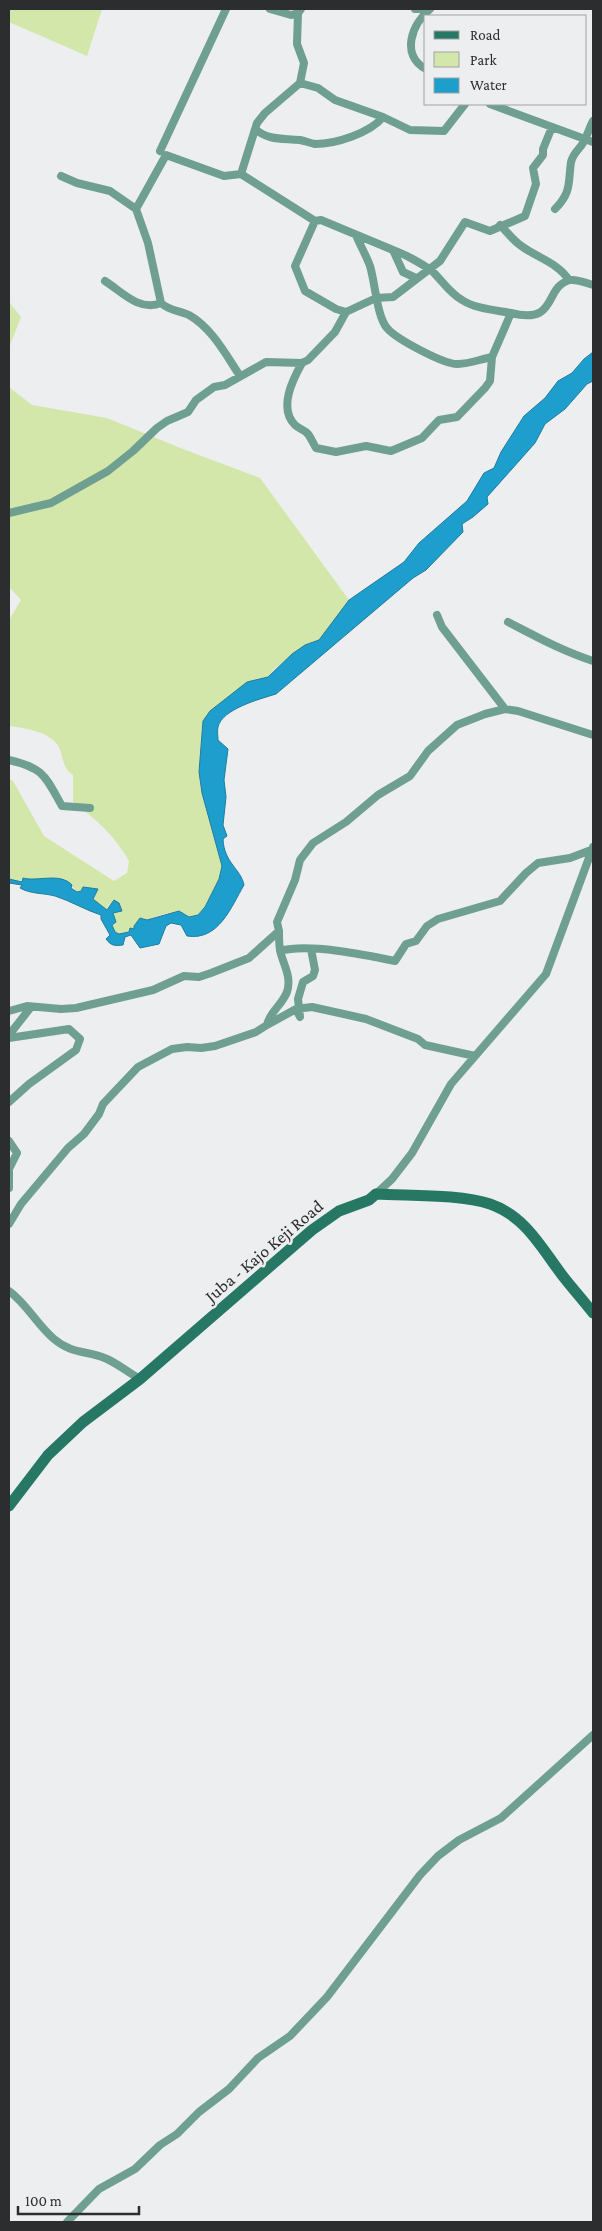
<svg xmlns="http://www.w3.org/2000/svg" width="602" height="2231" viewBox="0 0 602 2231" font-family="'Crimson Pro',serif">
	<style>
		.green { fill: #d4e7ab }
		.water { fill: #1d9ecc; stroke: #227c9d }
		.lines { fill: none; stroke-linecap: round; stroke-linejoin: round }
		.minor { stroke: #6f9f91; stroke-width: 8 }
		.secondary { stroke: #267865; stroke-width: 11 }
		.labels { text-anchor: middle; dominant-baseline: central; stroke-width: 5; stroke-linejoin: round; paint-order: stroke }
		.street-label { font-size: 18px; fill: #2c2d2e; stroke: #eceef0 }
	</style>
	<rect width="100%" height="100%" fill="#eceef0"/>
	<!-- green -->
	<path class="green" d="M 9,9 L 102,9 L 87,56 L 9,22 Z
		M 9,302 L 21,317 L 9,348 Z
		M 9,387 L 32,405 L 107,418 L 183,449 L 260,478 L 349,600 L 319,640 L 305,645 L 274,669 L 268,677 L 247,682 L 210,711 L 203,721 L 199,772 L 202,793 L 222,865 L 219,879 L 205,907 L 198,915 L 189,917 L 179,911 C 169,913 157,915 147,920 C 136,925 128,939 115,932 C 111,923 113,914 109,904 L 107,910 L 93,899 L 94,895 L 83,889 L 77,892 L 65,879 C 51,878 37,882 24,878 L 22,882 L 9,879 L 9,779 L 13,781 L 44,836 L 114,881 L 127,873 L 129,861 C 115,836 96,819 73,802 L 73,775 C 61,768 64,754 57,744 C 47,731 24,728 9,726 L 9,620 L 21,600 L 9,587 Z"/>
	<!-- water -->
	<path class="water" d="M 593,352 L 593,381 L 587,384 L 565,409 L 545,424 L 535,443 L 487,497 L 488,504 L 473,517 L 462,524 L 463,532 L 426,570 L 413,578 L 276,694 C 260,699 222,709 218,727 C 217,731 218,736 218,740 L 228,749 L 224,780 L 226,797 L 223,825 L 227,836 L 223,839 C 224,863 241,869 244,885 C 231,907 219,941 187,936 L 181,925 L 171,923 L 166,926 L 159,944 L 140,948 L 131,935 L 125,937 L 123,945 C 115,946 111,946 106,939 L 110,935 L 101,919 L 101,915 C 85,910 71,901 55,896 C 44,893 30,894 20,888 L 22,885 L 9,883 L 9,879 L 22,882 L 23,878 C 38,882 60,872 72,885 L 71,888 L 77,892 L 81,891 L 83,887 L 98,889 L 93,899 L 107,910 L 114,900 L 119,903 L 122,911 L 113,913 L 116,922 L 112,925 L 115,932 L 119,934 L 129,932 L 130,928 L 134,929 L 134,926 L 140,918 L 147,920 L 179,911 L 189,917 L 198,915 L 205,907 L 219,879 L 222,866 L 202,793 L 199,772 L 203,721 L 210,711 L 247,682 L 268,677 L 292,654 L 305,645 L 319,640 L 349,600 L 404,562 L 419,543 L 467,501 L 484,473 L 494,468 L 501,452 L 524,416 L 545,398 L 558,381 L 572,373 L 584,359 Z"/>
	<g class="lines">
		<!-- minor -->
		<path class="minor" d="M 270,9 L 291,15 L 298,13
			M 415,9 L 422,9
			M 426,69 C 400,55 412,24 430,9
			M 300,83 L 304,63 L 297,44 L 298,13 L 301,9
			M 490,104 L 593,142
			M 255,129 C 269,141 283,138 300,140 C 305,141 310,143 315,144 C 336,144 370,133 383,117
			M 160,151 L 226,9
			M 241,174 L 257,123 L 265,113 L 300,83 L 318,88 L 335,100 L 383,117 L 410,130 L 444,131 L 465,104
			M 61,176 L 77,183 L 110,191 L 136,209 L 148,243 L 161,303 C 169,311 179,310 189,315 C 212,328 226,355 240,376
			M 136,209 L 166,155 L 224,176 L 241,174 L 315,221 L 321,220 L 393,250 L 403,272 L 416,278
			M 555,209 C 572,192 568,182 571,162 C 573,154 577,151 581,146 C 587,138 589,128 593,121
			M 315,221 L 295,266 L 305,291 L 336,309 L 346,312
			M 500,225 C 507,232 513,240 520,245 C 537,258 557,262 569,280
			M 356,235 C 360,245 366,255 370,266 C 375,282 377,317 387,328 C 396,339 445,365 458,364 C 469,364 481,359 492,357 L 511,313 C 559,325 543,287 570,280 C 578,279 586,283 593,285
			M 393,250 C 403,253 422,264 431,270 C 441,279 449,293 462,300 C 476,309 495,310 511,313
			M 105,281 C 121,291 139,312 161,303
			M 302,363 C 293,379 278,408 295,425 C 299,429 305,430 308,434 C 311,438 313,443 316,448 L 336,452 L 366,446 L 391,451 L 422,438 L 439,420 L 457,417 L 485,388 L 490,381 L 492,357
			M 9,513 L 51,503 L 108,471 L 133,451 L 157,428 L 167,421 L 188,412 L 196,400 L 214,387 L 225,385 L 266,362 L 302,363 L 308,360 L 335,332 L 346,312 L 376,298 L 393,297 L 440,261 L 465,222 L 490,231 L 525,216 L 536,184 L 533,168 L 543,155 L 543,149 L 552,127
			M 437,615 L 442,627 L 505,709 L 518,711 L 593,735
			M 508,622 C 537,637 562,651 593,661
			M 9,760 C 44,768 45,776 62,806 L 90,808
			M 280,951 C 308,943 366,955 395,961 L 406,944 L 416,941 L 427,926 L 438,919 L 500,901 L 526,873 L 538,863 L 570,858 L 591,850
			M 296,1009 L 300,1017 L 298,999 L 303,982 L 313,976 L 315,970 L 311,949
			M 9,1011 L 27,1006 L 61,1009 L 76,1008 L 153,990 L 184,976 L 199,977 L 211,973 L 249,958 L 279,931 L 277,922 L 295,880 L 300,860 L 313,843 L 346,822 L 378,795 L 410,776 L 428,751 L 457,725 L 485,714 L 505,709
			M 267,1025 L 296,1009 L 312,1007 L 366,1019 L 418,1039 L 425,1045 L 475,1056
			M 9,1035 L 31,1007
			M 9,1038 L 69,1029 L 80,1039 L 76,1050 L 29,1084 L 9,1102
			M 9,1141 L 17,1153 L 9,1169 L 9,1188
			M 376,1194 L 392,1179 L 412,1153 L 451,1084 L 546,974 L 593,847
			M 9,1224 L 21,1204 L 68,1148 L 84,1134 L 99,1114 L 103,1104 L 138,1067 L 172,1049 L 187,1047 L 201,1048 L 215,1046 L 256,1032 L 267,1025 C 269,1013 282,1005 287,992 C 292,976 283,965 280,950 C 279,944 279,937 279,931
			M 9,1291 C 27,1304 37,1325 54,1339 C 73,1355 87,1350 107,1359 C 118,1364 129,1373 140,1379
			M 67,2222 L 99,2189 L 135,2169 L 160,2145 L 177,2134 L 199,2112 L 229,2089 L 258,2058 L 290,2036 L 327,1997 L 420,1875 L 438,1856 L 459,1840 L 501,1818 L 593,1735"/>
		<!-- secondary -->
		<path class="secondary" d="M 9,1506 L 48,1455 L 83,1422 L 140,1379 L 312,1230 L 339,1211 L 369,1200 L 376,1194 C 408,1196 461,1194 490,1204 C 525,1216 541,1247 562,1275 C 572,1288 583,1300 593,1313"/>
	</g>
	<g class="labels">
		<!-- street labels -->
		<g class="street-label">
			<text transform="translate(264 1251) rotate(-40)">Juba - Kajo Keji Road</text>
		</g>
	</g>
	<!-- border -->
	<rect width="602" height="2231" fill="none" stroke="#2c2d2e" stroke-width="20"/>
	<!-- legend -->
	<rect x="424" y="15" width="162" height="90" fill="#eceef0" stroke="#9fa1a2"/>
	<rect x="434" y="31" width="25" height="8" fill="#267865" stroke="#9fa1a2"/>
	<text x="470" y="40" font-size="15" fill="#2c2d2e">Road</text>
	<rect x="434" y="52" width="25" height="15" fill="#d4e7ab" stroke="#9fa1a2"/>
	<text x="470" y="65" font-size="15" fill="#2c2d2e">Park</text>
	<rect x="434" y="78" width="25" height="15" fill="#1d9ecc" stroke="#9fa1a2"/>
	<text x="470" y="90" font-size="15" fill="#2c2d2e">Water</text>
	<!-- scale -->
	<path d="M18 2206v8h121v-8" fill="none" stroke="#2c2d2e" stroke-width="2.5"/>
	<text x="25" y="2206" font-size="15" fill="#2c2d2e" stroke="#eceef0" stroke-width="4" paint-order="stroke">100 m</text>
</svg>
